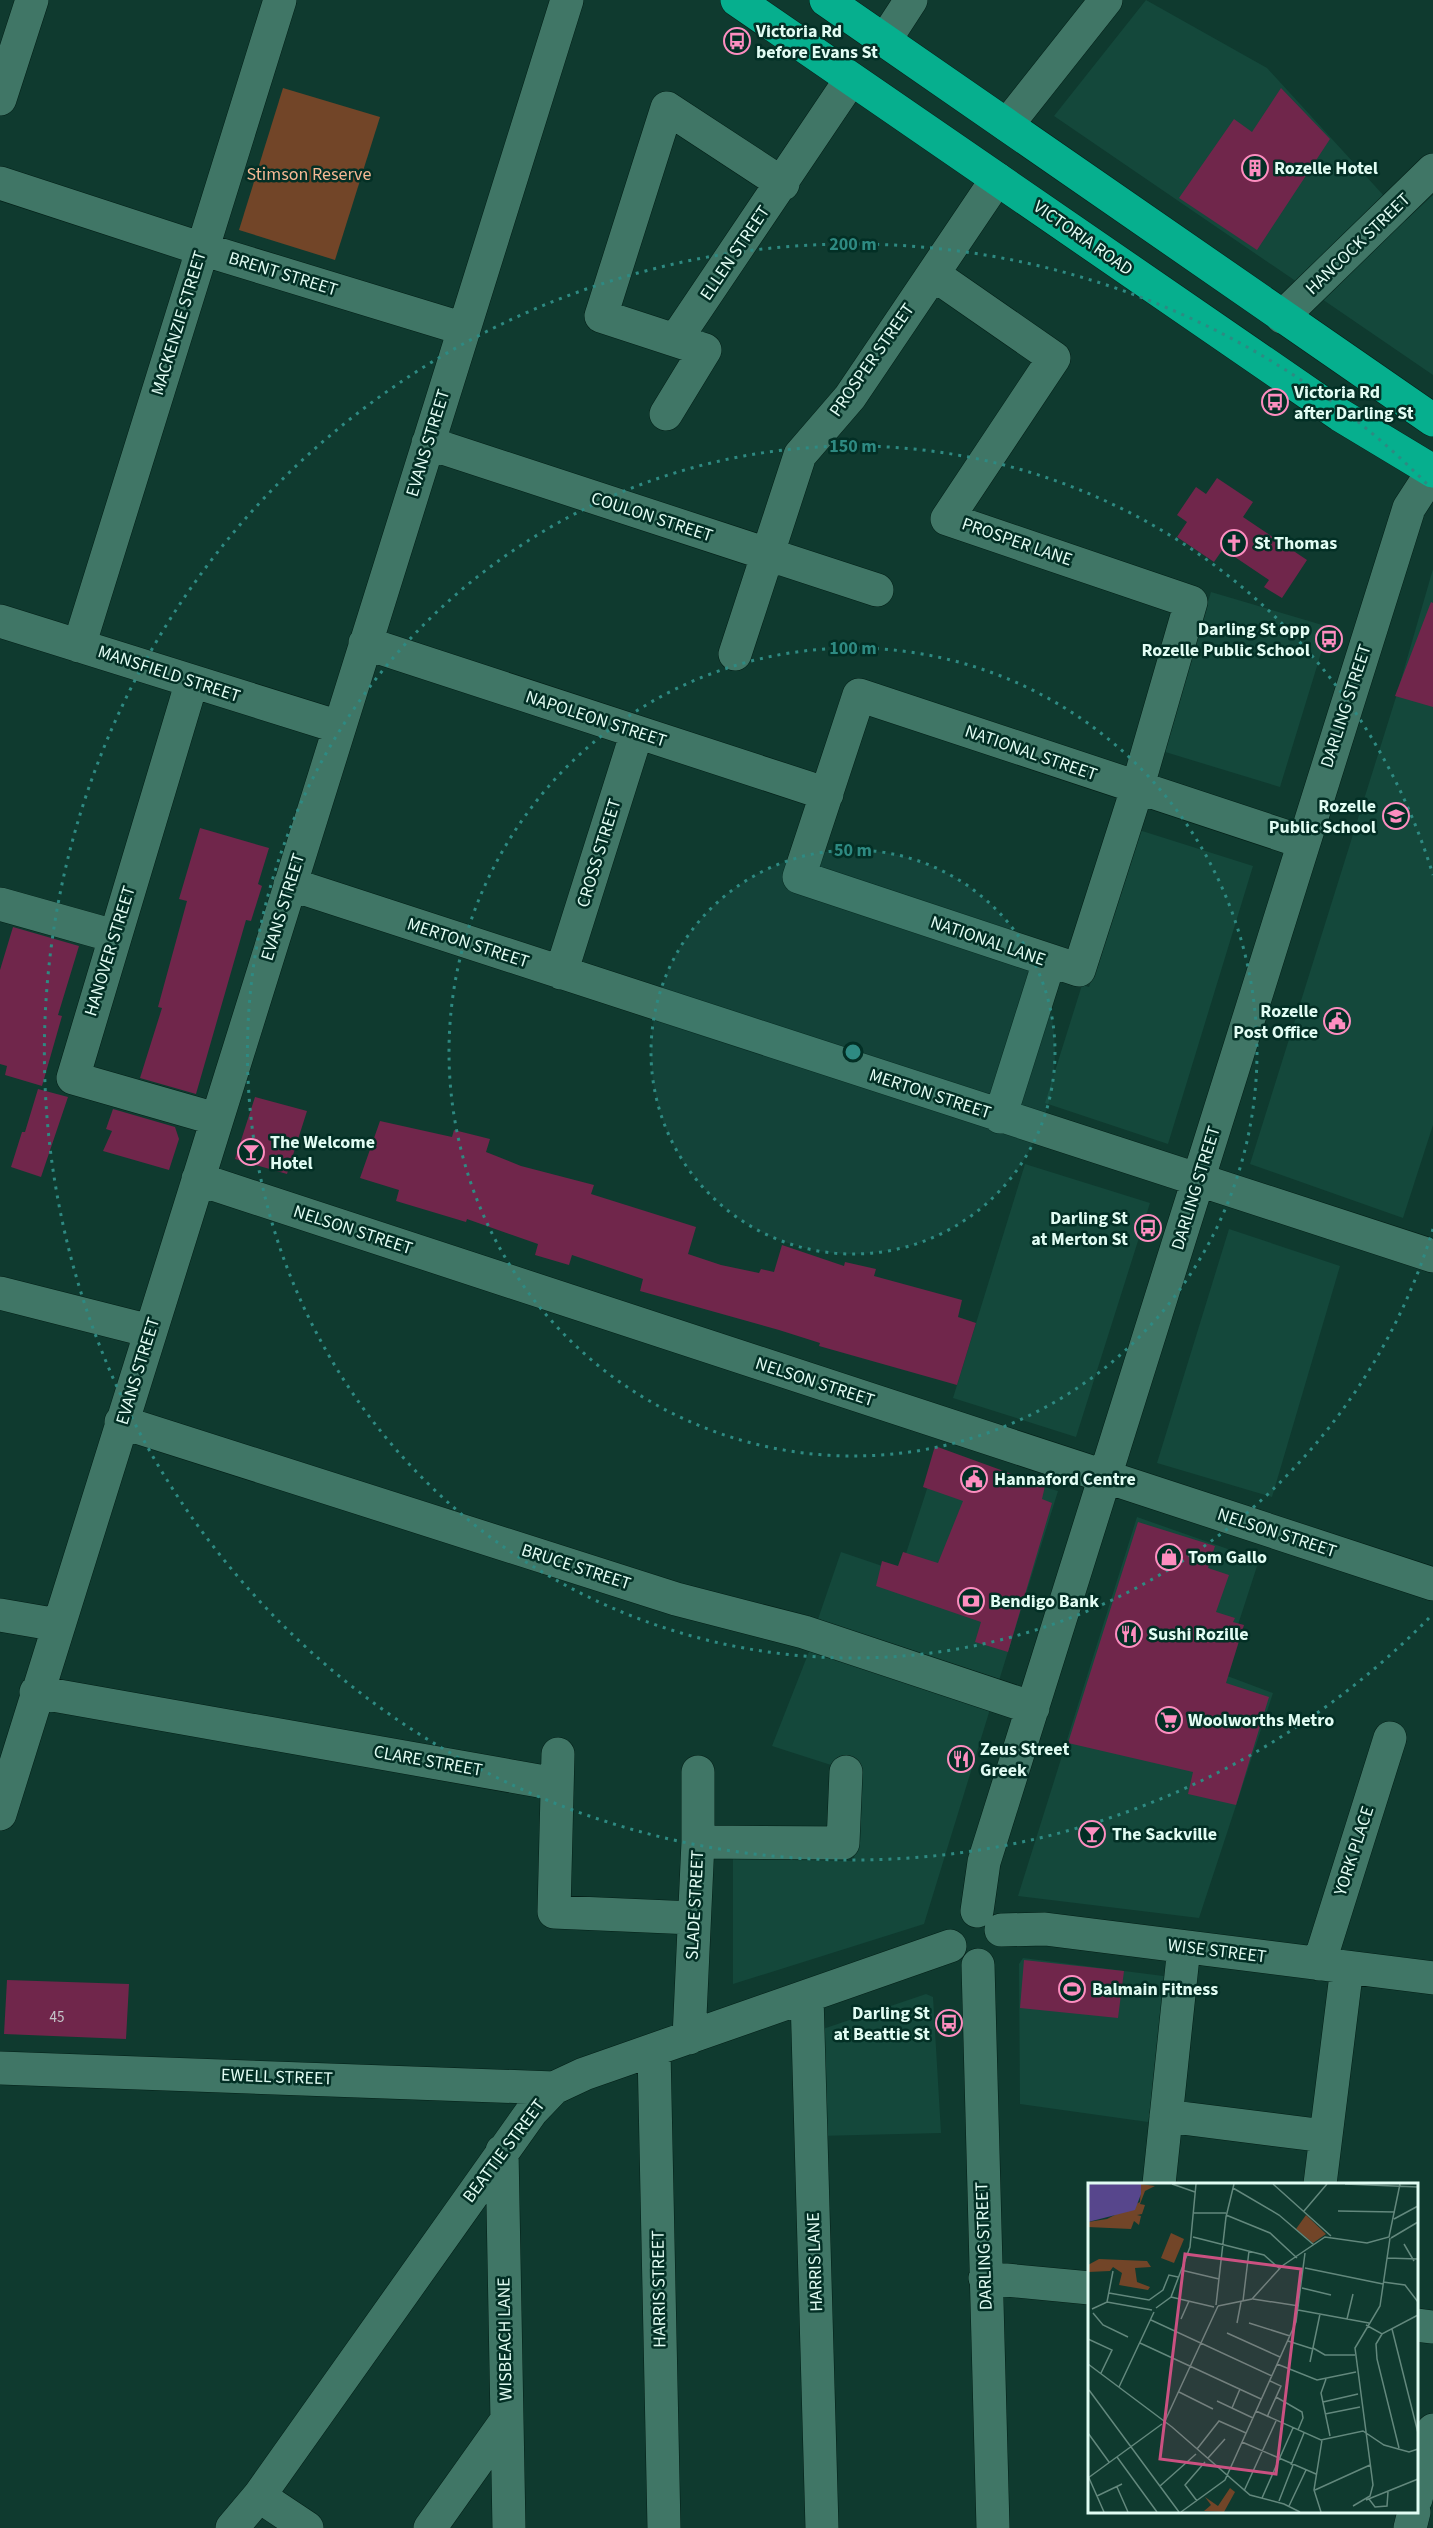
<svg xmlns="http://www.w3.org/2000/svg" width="1433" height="2528" viewBox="0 0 1433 2528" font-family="'Source Sans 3',sans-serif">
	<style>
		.built { fill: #14483b }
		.green { fill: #724528 }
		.building { fill: #70264b }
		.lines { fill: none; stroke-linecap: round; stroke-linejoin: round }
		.minor-casing { stroke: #031f17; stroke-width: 34 }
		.highway-casing { stroke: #031f17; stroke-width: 34 }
		.minor { stroke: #407666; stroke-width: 33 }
		.highway { stroke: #06af8e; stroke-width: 33 }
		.ring { fill: none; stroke: #2e8a82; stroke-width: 3; stroke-dasharray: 3 6 }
		.labels { text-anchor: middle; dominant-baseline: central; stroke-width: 5; stroke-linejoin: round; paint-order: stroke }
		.number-label { font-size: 15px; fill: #c5c6c9 }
		.poi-label { font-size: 18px; font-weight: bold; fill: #e1fcf3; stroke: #032f25; text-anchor: start }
		.park-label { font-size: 18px; fill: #f6b995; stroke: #032f25 }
		.street-label { font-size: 18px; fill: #e1fcf3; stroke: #032f25 }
		.inset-road { fill: none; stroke: #63887d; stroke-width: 1.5 }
		.view { fill: #ca5181; fill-opacity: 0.15; stroke: #ca5181; stroke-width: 3 }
		.inset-edge { fill: none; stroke: #e1fcf3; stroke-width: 3 }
		.centre { fill: #2e8a82; stroke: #032f25; stroke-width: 3 }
		.ring-label { font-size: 18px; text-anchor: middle; font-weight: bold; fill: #2e8a82; stroke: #032f25; stroke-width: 5; stroke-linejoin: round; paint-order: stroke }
	</style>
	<rect width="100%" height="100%" fill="#0f3a2f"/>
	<!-- built -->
	<path class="built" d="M 1146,0 L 1267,68 L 1406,220 L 1433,195 L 1433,375 L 1054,116 Z
		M 1433,569 L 1433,1125 L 1403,1218 L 1250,1164 L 1396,697 Z
		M 1211,592 L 1329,627 L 1280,787 L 1162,751 Z
		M 1139,830 L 1253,866 L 1168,1144 L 1045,1103 L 1082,985 L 1089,987 Z
		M 1025,1164 L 1150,1203 L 1076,1437 L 953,1398 Z
		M 1229,1229 L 1340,1266 L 1272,1497 L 1157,1463 Z
		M 938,1455 L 1058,1491 L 997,1687 L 816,1625 L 841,1552 L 900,1572 Z
		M 1137,1517 L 1259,1560 L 1222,1674 L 1273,1693 L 1199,1918 L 1018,1896 Z
		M 812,1644 L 991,1706 L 924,1924 L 733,1984 L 733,1859 L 854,1861 L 859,1774 L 772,1746 Z
		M 1023,1958 L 1171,1977 L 1155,2123 L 1020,2104 L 1019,1964 Z
		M 926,1994 L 933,1997 L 941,2133 L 818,2136 L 817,2031 Z"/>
	<!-- green -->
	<path class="green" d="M 283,88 L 380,117 L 335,260 L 239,230 Z"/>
	<!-- building -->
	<path class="building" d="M 1281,88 L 1330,139 L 1257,250 L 1179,198 L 1234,119 L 1252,132 Z
		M 1217,478 L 1253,502 L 1243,517 L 1307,560 L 1282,598 L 1264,587 L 1269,580 L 1223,549 L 1214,562 L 1177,537 L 1187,522 L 1177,515 L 1196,487 L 1206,494 Z
		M 1431,602 L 1433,603 L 1433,707 L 1395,696 Z
		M 200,828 L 269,848 L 258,884 L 262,886 L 251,921 L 246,920 L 196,1094 L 140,1078 L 162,1008 L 158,1007 L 187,901 L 179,899 Z
		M 13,927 L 79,946 L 58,1015 L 62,1016 L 42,1086 L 5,1075 L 7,1066 L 0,1064 L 0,970 Z
		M 38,1089 L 68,1097 L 41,1177 L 11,1167 L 22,1132 L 25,1132 Z
		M 255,1097 L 307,1111 L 287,1174 L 235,1159 Z
		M 113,1109 L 175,1127 L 179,1139 L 169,1170 L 103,1151 L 112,1131 L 106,1129 Z
		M 380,1121 L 452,1137 L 454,1130 L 490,1139 L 486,1152 L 521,1166 L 594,1185 L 591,1194 L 696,1227 L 688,1254 L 721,1265 L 759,1273 L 761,1269 L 774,1272 L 782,1245 L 844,1266 L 845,1262 L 876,1269 L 874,1276 L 962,1300 L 958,1317 L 976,1323 L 957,1385 L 819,1346 L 820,1343 L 779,1330 L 640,1291 L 643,1279 L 572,1255 L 569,1265 L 535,1255 L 538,1244 L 467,1219 L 466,1222 L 396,1201 L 399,1190 L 360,1178 Z
		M 935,1446 L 1045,1486 L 1042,1499 L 1052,1503 L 1008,1652 L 975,1642 L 981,1622 L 876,1586 L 882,1561 L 898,1566 L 903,1552 L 938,1563 L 963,1501 L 923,1487 Z
		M 1138,1522 L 1215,1546 L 1208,1568 L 1229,1575 L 1216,1612 L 1235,1618 L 1233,1622 L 1244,1625 L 1226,1683 L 1269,1697 L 1236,1805 L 1188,1794 L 1193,1772 L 1068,1743 Z
		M 1024,1960 L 1124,1971 L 1118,2018 L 1020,2008 Z
		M 7,1980 L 129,1984 L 126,2039 L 4,2034 Z"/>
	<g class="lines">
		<defs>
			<path id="minor" d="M 885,40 L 911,0
				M 0,99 L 32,0
				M 1007,125 L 1106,0
				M 0,183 L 202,249 L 464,329
				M 933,274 L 1054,358 L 947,519 L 1191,602 L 1137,789 L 1079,970 L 799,877 L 859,695 L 1303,842
				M 1282,317 L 1433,170
				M 676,339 L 851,79
				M 666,414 L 705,350 L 601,316 L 667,108 L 783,184
				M 428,443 L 877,590
				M 0,621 L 339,727
				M 365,643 L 827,794
				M 79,646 L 280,0
				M 735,654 L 800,455 L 850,397 L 997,179
				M 192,681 L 73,1078 L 216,1119
				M 290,884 L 1433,1256
				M 0,904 L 114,936
				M 561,973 L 637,732
				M 1000,1117 L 1049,962
				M 198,1179 L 1433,1584
				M 0,1293 L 150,1331
				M 121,1422 L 676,1599 L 804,1632 L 1033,1708
				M 0,1615 L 58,1625
				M 36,1692 L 556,1784
				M 558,1754 L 554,1912 L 693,1918
				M 0,1814 L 567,0
				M 698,1842 L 843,1843 L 846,1772
				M 977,1911 L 984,1862 L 1409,508 L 1433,471
				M 1001,1930 L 1045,1929 L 1433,1978
				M 1319,1964 L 1390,1738
				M 978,1965 L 993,2528
				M 807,1996 L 822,2528
				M 689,2038 L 698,1842 L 698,1772
				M 654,2050 L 664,2528
				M 0,2068 L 554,2088
				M 1166,2116 L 1325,2136
				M 502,2151 L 509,2528
				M 1159,2184 L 1184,1947
				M 1320,2184 L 1347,1967
				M 985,2278 L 1090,2288
				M 1416,2325 L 1433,2327
				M 259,2496 L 307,2528
				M 1416,2499 L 1433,2430
				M 232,2528 L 259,2496 L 532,2111 L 554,2088 L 584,2074 L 950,1946
				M 430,2528 L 506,2421
				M 1410,2528 L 1414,2512"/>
			<path id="highway" d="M 737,0 L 1340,415 L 1433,471
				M 826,0 L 1433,420"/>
		</defs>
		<!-- minor casing -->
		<use href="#minor" class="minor-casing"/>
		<!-- highway casing -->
		<use href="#highway" class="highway-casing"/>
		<!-- minor -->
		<use href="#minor" class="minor"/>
		<!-- highway -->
		<use href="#highway" class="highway"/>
	</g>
	<!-- distance rings -->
	<circle cx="853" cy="1052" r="202" fill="#2e8a82" fill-opacity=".12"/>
	<g class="ring">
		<circle cx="853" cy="1052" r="202"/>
		<circle cx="853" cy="1052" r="404"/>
		<path d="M1433 1229A606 606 0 1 1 1433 875"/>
		<path d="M1429 1618A808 808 0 1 1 1429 486"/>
	</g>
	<!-- icons -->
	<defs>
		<symbol id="bus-ring" viewBox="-11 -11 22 22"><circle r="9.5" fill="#032f25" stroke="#fd8ec0" stroke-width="1.5"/><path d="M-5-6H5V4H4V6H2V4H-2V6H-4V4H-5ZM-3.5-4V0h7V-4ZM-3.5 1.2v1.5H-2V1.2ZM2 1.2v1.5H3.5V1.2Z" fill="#fd8ec0"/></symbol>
		<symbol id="building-ring" viewBox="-11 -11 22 22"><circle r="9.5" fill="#032f25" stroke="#fd8ec0" stroke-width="1.5"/><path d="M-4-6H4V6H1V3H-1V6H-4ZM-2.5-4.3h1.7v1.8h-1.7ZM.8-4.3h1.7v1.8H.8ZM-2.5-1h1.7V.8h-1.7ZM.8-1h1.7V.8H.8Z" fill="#fd8ec0"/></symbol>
		<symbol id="church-ring" viewBox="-11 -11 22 22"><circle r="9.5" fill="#032f25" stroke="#fd8ec0" stroke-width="1.5"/><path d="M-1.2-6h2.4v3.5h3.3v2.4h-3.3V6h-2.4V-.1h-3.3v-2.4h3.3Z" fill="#fd8ec0"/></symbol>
		<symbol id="school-ring" viewBox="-11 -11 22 22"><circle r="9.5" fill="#032f25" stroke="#fd8ec0" stroke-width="1.5"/><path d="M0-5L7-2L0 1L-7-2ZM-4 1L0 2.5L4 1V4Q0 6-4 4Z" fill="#fd8ec0"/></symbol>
		<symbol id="civic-ring" viewBox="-11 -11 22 22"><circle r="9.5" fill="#032f25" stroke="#fd8ec0" stroke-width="1.5"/><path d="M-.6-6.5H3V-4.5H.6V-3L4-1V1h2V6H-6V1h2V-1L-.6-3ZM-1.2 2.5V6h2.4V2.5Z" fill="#fd8ec0"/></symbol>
		<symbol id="bar-ring" viewBox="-11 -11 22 22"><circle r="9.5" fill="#032f25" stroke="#fd8ec0" stroke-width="1.5"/><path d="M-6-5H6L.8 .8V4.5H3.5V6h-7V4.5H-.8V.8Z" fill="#fd8ec0"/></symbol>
		<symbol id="shop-ring" viewBox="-11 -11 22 22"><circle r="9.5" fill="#032f25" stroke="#fd8ec0" stroke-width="1.5"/><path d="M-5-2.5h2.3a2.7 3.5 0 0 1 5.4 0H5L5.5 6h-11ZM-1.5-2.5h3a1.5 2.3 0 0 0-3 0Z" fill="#fd8ec0"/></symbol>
		<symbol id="bank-ring" viewBox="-11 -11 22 22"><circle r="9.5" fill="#032f25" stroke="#fd8ec0" stroke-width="1.5"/><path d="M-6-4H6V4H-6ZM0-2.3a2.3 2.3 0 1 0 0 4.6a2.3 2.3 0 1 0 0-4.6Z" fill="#fd8ec0"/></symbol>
		<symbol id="restaurant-ring" viewBox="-11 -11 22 22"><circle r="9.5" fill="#032f25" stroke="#fd8ec0" stroke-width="1.5"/><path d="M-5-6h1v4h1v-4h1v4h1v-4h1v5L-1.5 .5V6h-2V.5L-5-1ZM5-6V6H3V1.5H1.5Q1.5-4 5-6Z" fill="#fd8ec0"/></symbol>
		<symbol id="supermarket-ring" viewBox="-11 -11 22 22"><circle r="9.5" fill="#032f25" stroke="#fd8ec0" stroke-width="1.5"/><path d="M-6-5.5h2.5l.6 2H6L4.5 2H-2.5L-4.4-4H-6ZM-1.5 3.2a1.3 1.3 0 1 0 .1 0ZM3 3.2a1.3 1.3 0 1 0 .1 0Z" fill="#fd8ec0"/></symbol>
		<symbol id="stadium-ring" viewBox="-11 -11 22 22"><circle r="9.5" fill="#032f25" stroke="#fd8ec0" stroke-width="1.5"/><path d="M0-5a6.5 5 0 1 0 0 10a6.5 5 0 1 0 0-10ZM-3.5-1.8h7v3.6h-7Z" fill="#fd8ec0"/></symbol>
	</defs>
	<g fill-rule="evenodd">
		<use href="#bus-ring" x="722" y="26" width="30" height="30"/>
		<use href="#building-ring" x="1240" y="153" width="30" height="30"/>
		<use href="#bus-ring" x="1260" y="387" width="30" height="30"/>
		<use href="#church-ring" x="1219" y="528" width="30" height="30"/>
		<use href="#bus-ring" x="1314" y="624" width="30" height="30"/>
		<use href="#school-ring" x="1381" y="801" width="30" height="30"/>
		<use href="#civic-ring" x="1322" y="1006" width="30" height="30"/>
		<use href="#bar-ring" x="236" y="1137" width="30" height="30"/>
		<use href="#bus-ring" x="1133" y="1213" width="30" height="30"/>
		<use href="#civic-ring" x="959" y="1464" width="30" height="30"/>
		<use href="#shop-ring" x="1154" y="1542" width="30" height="30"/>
		<use href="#bank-ring" x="956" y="1586" width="30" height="30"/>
		<use href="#restaurant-ring" x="1114" y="1619" width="30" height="30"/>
		<use href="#supermarket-ring" x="1154" y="1705" width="30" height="30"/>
		<use href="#restaurant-ring" x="946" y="1744" width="30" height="30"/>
		<use href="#bar-ring" x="1077" y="1819" width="30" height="30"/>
		<use href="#stadium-ring" x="1057" y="1974" width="30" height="30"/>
		<use href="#bus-ring" x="934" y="2008" width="30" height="30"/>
	</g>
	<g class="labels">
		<!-- number labels -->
		<g class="number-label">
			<text x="57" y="2017">45</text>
		</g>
		<!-- poi labels -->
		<g class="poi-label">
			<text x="756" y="31">Victoria Rd<tspan x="756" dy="21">before Evans St</tspan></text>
			<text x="1274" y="168">Rozelle Hotel</text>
			<text x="1294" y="392">Victoria Rd<tspan x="1294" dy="21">after Darling St</tspan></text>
			<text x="1254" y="543">St Thomas</text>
			<text x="1310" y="629" text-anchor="end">Darling St opp<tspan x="1310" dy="21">Rozelle Public School</tspan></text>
			<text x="1376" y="806" text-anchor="end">Rozelle<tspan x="1376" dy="21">Public School</tspan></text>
			<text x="1318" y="1011" text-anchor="end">Rozelle<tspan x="1318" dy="21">Post Office</tspan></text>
			<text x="270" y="1142">The Welcome<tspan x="270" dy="21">Hotel</tspan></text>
			<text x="1128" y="1218" text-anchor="end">Darling St<tspan x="1128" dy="21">at Merton St</tspan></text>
			<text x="994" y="1479">Hannaford Centre</text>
			<text x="1188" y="1557">Tom Gallo</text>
			<text x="990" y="1601">Bendigo Bank</text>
			<text x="1148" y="1634">Sushi Rozille</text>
			<text x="1188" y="1720">Woolworths Metro</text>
			<text x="980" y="1749">Zeus Street<tspan x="980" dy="21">Greek</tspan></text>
			<text x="1112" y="1834">The Sackville</text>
			<text x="1092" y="1989">Balmain Fitness</text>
			<text x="930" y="2013" text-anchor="end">Darling St<tspan x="930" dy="21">at Beattie St</tspan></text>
		</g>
		<!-- park labels -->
		<g class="park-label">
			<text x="309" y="174">Stimson Reserve</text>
		</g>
		<!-- street labels -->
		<g class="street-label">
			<text transform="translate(1083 238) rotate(35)">VICTORIA ROAD</text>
			<text transform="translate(1358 244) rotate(-44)">HANCOCK STREET</text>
			<text transform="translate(735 253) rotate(-56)">ELLEN STREET</text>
			<text transform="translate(283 274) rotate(17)">BRENT STREET</text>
			<text transform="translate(179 323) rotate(-73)">MACKENZIE STREET</text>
			<text transform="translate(872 360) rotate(-55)">PROSPER STREET</text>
			<text transform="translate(428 443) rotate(-73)">EVANS STREET</text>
			<text transform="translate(652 517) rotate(18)">COULON STREET</text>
			<text transform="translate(1017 542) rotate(19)">PROSPER LANE</text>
			<text transform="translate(169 674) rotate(18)">MANSFIELD STREET</text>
			<text transform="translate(1346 706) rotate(-72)">DARLING STREET</text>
			<text transform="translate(596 719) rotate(18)">NAPOLEON STREET</text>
			<text transform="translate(1031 753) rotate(19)">NATIONAL STREET</text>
			<text transform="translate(599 853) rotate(-73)">CROSS STREET</text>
			<text transform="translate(283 907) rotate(-73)">EVANS STREET</text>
			<text transform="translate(988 941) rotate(19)">NATIONAL LANE</text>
			<text transform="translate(468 943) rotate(18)">MERTON STREET</text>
			<text transform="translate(110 951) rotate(-73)">HANOVER STREET</text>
			<text transform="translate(930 1094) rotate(18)">MERTON STREET</text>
			<text transform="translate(1196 1188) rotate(-73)">DARLING STREET</text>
			<text transform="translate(353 1230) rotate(18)">NELSON STREET</text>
			<text transform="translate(138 1371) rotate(-73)">EVANS STREET</text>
			<text transform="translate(815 1382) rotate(18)">NELSON STREET</text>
			<text transform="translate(1277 1533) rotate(18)">NELSON STREET</text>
			<text transform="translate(576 1567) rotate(18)">BRUCE STREET</text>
			<text transform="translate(428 1761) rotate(10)">CLARE STREET</text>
			<text transform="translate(1354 1851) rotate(-72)">YORK PLACE</text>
			<text transform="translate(695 1905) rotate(-87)">SLADE STREET</text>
			<text transform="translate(1217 1951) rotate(7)">WISE STREET</text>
			<text transform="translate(277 2077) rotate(2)">EWELL STREET</text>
			<text transform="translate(504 2151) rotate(-53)">BEATTIE STREET</text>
			<text transform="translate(984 2246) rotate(-92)">DARLING STREET</text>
			<text transform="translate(815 2262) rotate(-92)">HARRIS LANE</text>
			<text transform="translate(659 2289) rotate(-91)">HARRIS STREET</text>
			<text transform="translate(505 2339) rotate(-91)">WISBEACH LANE</text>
		</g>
	</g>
	<!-- overview -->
	<g transform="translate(1088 2183)">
		<rect width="330" height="330" fill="#0f3a2f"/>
		<path d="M 53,1 L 67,3 L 57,8 L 52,21 L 57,22 L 54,31 L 49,32 L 53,33 L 51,42 L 46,38 L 43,46 L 0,44 L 0,39 L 19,36 L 52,19 ZM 218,32 L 238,51 L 225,60 L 208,46 ZM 83,50 L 96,56 L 86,80 L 73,75 ZM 11,76 L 59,78 L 63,84 L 47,85 L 49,99 L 62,104 L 60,107 L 31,102 L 34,90 L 25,84 L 22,88 L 0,89 L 0,82 ZM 142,305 L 147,309 L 136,329 L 116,328 L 123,322 L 117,314 L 130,323 Z" fill="#724528"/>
		<path d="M 0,1 L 53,1 L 53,11 L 47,27 L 0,39 Z" fill="#57468c"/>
		<path class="inset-road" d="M 84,1 L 107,9M 185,1 L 243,53M 257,1 L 330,4M 145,5 L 191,32 L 226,62M 216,28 L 239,1M 250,28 L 307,29M 106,30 L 138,30M 138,32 L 182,50 L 209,75M 306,36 L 330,23M 105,54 L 176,72 L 192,86M 303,55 L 330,39M 316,61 L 326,78M 299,75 L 330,76M 217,85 L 295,101M 93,87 L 131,96M 295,99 L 317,102 L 330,119M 214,105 L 243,112M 21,110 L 61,117 L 75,107 L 81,92 L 90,94M 83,114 L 126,124M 165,116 L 211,123M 155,118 L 161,68M 19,119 L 25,88M 128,122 L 138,34 L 146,1M 130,123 L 164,116 L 194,83 L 237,54 L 279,60 L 301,54 L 312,1M 68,125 L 83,114 L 102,64 L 108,1M 4,126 L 19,119 L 64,127M 210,127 L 281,140M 5,130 L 15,142 L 40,154M 93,136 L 101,118M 259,136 L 265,111M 63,137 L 184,193M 149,140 L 153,119M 161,140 L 202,153M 278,142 L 294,151 L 330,132M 304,146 L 330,250M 139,150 L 192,174M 294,151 L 288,161 L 289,176 L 311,265M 0,156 L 24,167 L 13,190M 200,158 L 225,166M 52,160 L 173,216M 225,165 L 237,172 L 267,172M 222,179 L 232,131M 0,181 L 84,244 L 162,312 L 196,321 L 212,329M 189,181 L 229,197 L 268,189M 238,196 L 233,210 L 242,253M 31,204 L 66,129M 1,207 L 91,329M 91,209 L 125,226M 188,214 L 214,229 L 215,235 L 210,247M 129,218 L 165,235M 235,219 L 270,211M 144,225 L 152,206M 168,228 L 233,257 L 275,248 L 296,262 L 321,269 L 330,266M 237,231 L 272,224M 179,234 L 193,203 L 182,198M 77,238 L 130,123M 0,250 L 21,279M 154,259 L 228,291M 109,266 L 131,238 L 158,250M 29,274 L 69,329M 120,275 L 137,256M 203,282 L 216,250M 0,295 L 74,241M 1,295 L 16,329M 72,303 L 108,271M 29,304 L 40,329M 227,307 L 282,282M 156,308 L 188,238M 9,313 L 34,301M 174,315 L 205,245M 281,316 L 287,324 L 299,323 L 300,309M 278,317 L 330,296M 109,318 L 97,302 L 117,279M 191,318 L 205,282M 201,323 L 218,287M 265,323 L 282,313 L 285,302 L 267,165 L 292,123 L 302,55M 93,329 L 137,297 L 208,139 L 217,70M 233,329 L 226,307 L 234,257"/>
		<path class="view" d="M 97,71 L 213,86 L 188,291 L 72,276 Z"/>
		<rect width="330" height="330" class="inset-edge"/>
	</g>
	<circle cx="853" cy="1052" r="9" class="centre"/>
	<g class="ring-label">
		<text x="853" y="250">200 m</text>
		<text x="853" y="452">150 m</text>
		<text x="853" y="654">100 m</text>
		<text x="853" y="856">50 m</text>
	</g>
</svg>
